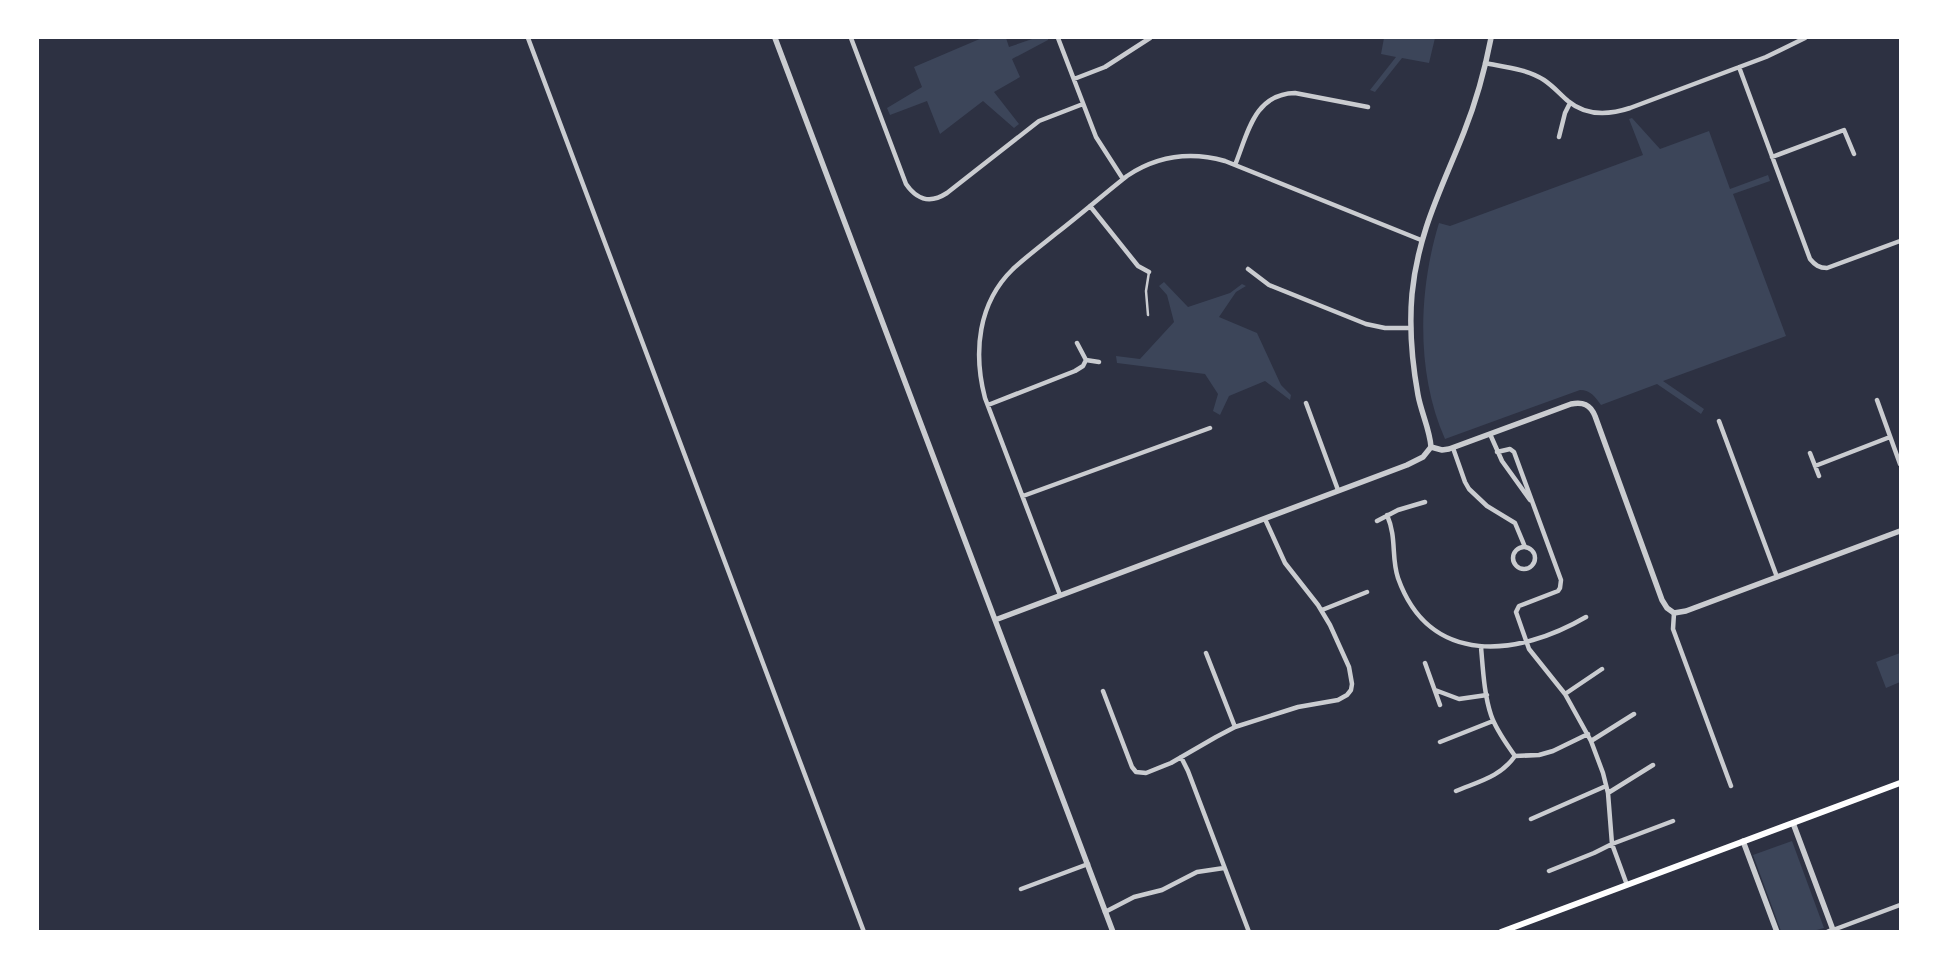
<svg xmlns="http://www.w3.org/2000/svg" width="1938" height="969" viewBox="0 0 1938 969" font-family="'Titillium Web',sans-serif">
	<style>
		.green { fill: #3c4559 }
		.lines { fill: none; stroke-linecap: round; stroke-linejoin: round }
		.service { stroke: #caccd0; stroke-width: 2.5 }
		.minor { stroke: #caccd0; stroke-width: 4.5 }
		.tertiary { stroke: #caccd0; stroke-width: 5.5 }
		.secondary { stroke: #fff; stroke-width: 6 }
	</style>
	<rect width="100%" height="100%" fill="#2d3142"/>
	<!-- green -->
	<path class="green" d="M 982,38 L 1006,38 L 1009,47 L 1035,38 L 1048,38 L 1048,40 L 1012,59 L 1020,77 L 994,92 L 1019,124 L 1014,128 L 983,101 L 940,134 L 927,101 L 890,115 L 887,108 L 922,87 L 914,67 Z
		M 1384,38 L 1435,38 L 1429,63 L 1402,58 L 1375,92 L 1370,90 L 1396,57 L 1381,54 Z
		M 1632,118 L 1660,149 L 1709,131 L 1730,189 L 1768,175 L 1770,181 L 1733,194 L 1786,336 L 1663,381 L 1704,409 L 1701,414 L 1657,384 L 1601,405 C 1595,397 1591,390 1580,390 L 1445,439 C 1416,373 1418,292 1439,223 L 1450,226 L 1643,155 L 1629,119 Z
		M 1164,282 L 1188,307 L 1230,293 L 1242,284 L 1246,286 L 1236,292 L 1219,317 L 1257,333 L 1281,385 L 1291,395 L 1290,400 L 1265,381 L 1229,396 L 1220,415 L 1213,411 L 1218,394 L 1205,374 L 1117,363 L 1116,356 L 1140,359 L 1174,322 L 1167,295 L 1159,286 Z
		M 1900,653 L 1900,682 L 1886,688 L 1876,662 Z
		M 1792,841 L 1824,928 L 1813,931 L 1781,931 L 1753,855 Z"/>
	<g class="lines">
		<!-- service -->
		<path class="service" d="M 1148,315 L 1146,291 L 1149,272"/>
		<!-- minor -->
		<path class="minor" d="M 528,38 L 864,932
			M 851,38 L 906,184 C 917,200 930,204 947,193 L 1039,121 L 1083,104
			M 1058,38 L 1096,137 L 1123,179
			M 1485,63 C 1505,67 1527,69 1544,80 C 1553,86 1560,94 1568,101 C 1586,116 1609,115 1630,108 L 1766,57 L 1805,38
			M 1739,67 L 1810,259 C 1815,265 1819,268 1827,268 L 1900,241
			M 1074,79 L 1105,67 L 1150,38
			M 1559,137 L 1565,113 L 1570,103
			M 1772,157 L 1844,130 L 1854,154
			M 1235,165 C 1248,133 1254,94 1295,93 L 1368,107
			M 1090,206 L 1138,266 L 1149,272
			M 1248,269 L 1269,285 L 1366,324 L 1385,328 L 1411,328
			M 1077,343 L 1086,360 L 1099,362
			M 1877,400 L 1900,464
			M 1306,403 L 1338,490
			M 988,405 L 1075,371 L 1083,366 L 1086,360
			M 1719,421 L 1777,577
			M 1490,434 L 1502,461 L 1530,500
			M 1453,448 L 1465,482 L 1469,489 L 1487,506 L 1515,523 L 1525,547
			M 1497,452 L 1510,449 L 1514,452 L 1561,580 L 1560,588 L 1558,591 L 1519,606 L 1516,612 L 1529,649 L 1565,694 L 1591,741 L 1603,773 L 1608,793 L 1612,844 L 1627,885
			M 1810,453 L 1819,476
			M 1815,466 L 1890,437
			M 1023,496 L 1210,428
			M 1387,515 C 1397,538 1391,557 1398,578 C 1430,668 1519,656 1586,617
			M 1377,521 L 1398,510 L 1425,502
			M1513 558a11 11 0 1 1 22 0a11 11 0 1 1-22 0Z
			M 1060,595 L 985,398 C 973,352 978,303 1013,269 C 1027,256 1043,244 1058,232 C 1081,214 1103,195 1127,176 C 1157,156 1189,151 1225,161 L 1421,240
			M 1322,610 L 1367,592
			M 1674,613 L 1673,629 L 1731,786
			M 1481,647 C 1483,669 1484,694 1491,715 C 1496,730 1506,743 1515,756 L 1539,755 L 1553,751 L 1588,734
			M 1206,653 L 1235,727
			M 1425,663 L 1440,705
			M 1435,690 L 1459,699 L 1487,695
			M 1103,691 L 1132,767 L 1136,772 L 1146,773 L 1171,763 L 1216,737 L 1235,727 L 1298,707 L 1338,700 L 1347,695 L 1351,690 L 1352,684 L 1349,667 L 1330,625 L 1318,605 L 1285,563 L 1265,519
			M 1565,694 L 1602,669
			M 1591,741 L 1634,714
			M 1440,742 L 1493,721
			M 1181,757 L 1188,771 L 1249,932
			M 1456,791 C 1480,781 1500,777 1515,756
			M 1608,793 L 1653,765
			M 1531,819 L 1606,786
			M 1549,871 L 1594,853 L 1612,844 L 1673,821
			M 1021,889 L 1088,864
			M 1105,912 L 1134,897 L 1162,890 L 1197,872 L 1224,868
			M 1833,930 L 1900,905"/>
		<!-- tertiary -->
		<path class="tertiary" d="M 775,38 L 1113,932
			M 1431,447 L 1442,450 L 1449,449 L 1571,404 C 1583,402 1590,404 1595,416 L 1662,600 L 1667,608 L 1674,613 L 1686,611 L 1900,531
			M 1431,447 C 1430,430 1421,412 1418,395 C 1412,362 1409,328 1412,294 C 1418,232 1442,188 1464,132 C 1476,102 1485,69 1491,38
			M 995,620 L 1407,465 L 1423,457 L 1431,447
			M 1793,823 L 1833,930 L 1828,932
			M 1743,841 L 1777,932"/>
		<!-- secondary -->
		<path class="secondary" d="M 1501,932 L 1900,783"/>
	</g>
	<!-- border -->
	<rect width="1938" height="969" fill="none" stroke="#ffffff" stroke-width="78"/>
</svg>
